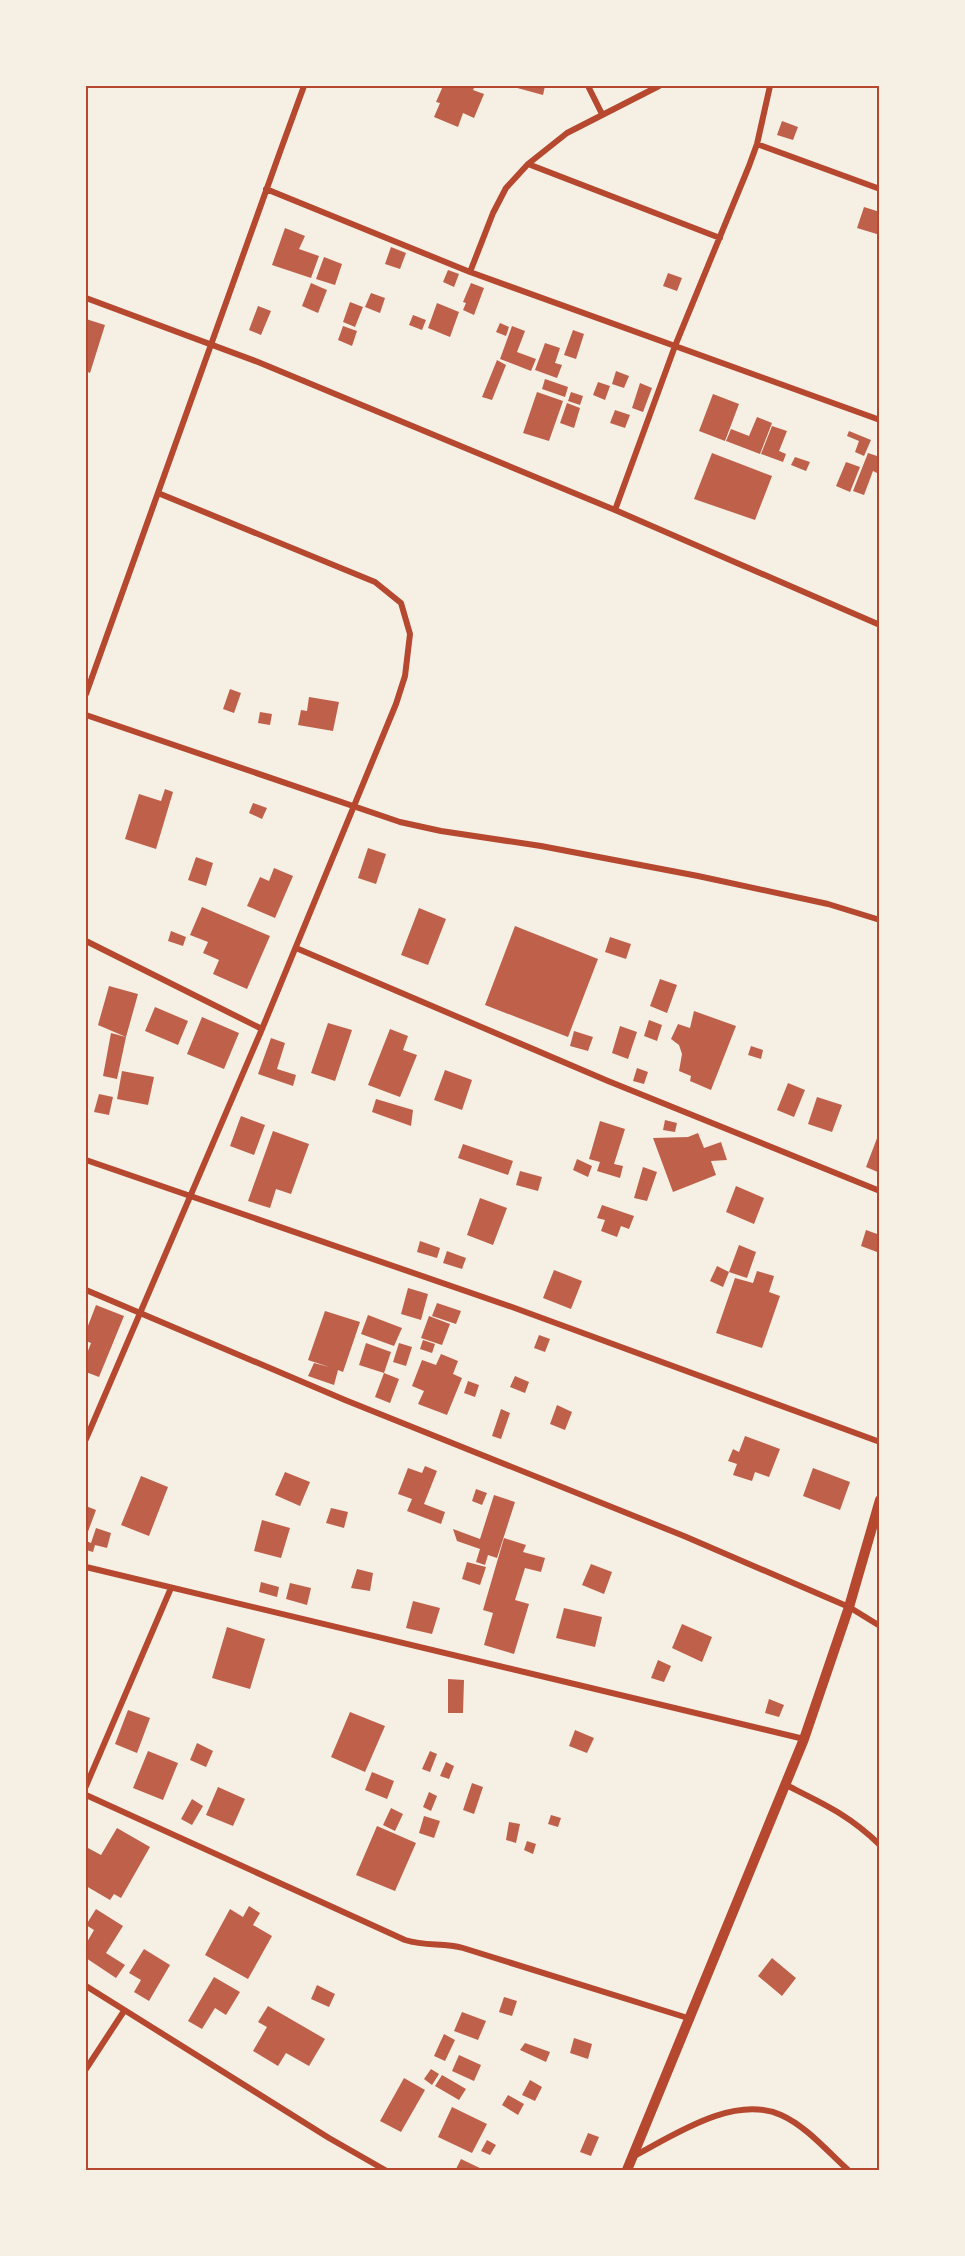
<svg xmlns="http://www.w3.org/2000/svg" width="965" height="2256" viewBox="0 0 965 2256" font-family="Georgia,serif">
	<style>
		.building { fill: #bf614a }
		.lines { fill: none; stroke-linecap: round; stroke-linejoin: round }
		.minor { stroke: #b5482f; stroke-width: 6 }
		.tertiary { stroke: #b5482f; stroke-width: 10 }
		.neatline { fill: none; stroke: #b5482f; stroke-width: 2 }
	</style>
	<rect width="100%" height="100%" fill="#f6efe4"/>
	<!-- building -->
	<path class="building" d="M 443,86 L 475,86 L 473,90 L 484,94 L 474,118 L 463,113 L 458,127 L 434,117 L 440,103 L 436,102 Z
		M 510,86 L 545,86 L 543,95 Z
		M 782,121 L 798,127 L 793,140 L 777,135 Z
		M 864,207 L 880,212 L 880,235 L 857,228 Z
		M 285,228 L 305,236 L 299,249 L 319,256 L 311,278 L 272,265 Z
		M 391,247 L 406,253 L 400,269 L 385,264 Z
		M 324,257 L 342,264 L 335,285 L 316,279 Z
		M 448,270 L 459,274 L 454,287 L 443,282 Z
		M 668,273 L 682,278 L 677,291 L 663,286 Z
		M 311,283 L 327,290 L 318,313 L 302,306 Z
		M 471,283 L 484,288 L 474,315 L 463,310 L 466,303 L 463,302 Z
		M 371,293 L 385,298 L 380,313 L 365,307 Z
		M 350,302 L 363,307 L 355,327 L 343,322 Z
		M 437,303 L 459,312 L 450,337 L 428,328 Z
		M 258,306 L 271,311 L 261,335 L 249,330 Z
		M 413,315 L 426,320 L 422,330 L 409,325 Z
		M 86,319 L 105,325 L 90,373 L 86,371 Z
		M 500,323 L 509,327 L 506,336 L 496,332 Z
		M 343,326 L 357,331 L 352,346 L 338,340 Z
		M 512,326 L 525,331 L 517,352 L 536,359 L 531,371 L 500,359 Z
		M 573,330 L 584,334 L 576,359 L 564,355 Z
		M 545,343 L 560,348 L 555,363 L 562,365 L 557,378 L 535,370 Z
		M 497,360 L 506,365 L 492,400 L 482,397 Z
		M 616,371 L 629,376 L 624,388 L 612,384 Z
		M 545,379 L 568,387 L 565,397 L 542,389 Z
		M 598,382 L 610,386 L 605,400 L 593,395 Z
		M 640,383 L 652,388 L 643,412 L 632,408 Z
		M 537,392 L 563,401 L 549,441 L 523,433 Z
		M 571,392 L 583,396 L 580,405 L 568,401 Z
		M 713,394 L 739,404 L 725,441 L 699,431 Z
		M 567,403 L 580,408 L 574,428 L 560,423 Z
		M 615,410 L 630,415 L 625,428 L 610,423 Z
		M 757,417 L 772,423 L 760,454 L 726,441 L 731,429 L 749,436 Z
		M 772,426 L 787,431 L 779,451 L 786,454 L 783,462 L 761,454 Z
		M 849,431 L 871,440 L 864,456 L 855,452 L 859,441 L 847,436 Z
		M 712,453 L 772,476 L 755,520 L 694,499 Z
		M 868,453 L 880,457 L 880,467 L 877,473 L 873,471 L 864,495 L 853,491 Z
		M 795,457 L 810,462 L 806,471 L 791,465 Z
		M 846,462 L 860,467 L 850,492 L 836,486 Z
		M 230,689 L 241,693 L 234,713 L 223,709 Z
		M 309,697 L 339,702 L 333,731 L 298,725 L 301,710 L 307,711 Z
		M 260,712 L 272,714 L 270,725 L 258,723 Z
		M 165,789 L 173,792 L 156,849 L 125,839 L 139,794 L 161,801 Z
		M 253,803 L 267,808 L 262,819 L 249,813 Z
		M 368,848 L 386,854 L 376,884 L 358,878 Z
		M 196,857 L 213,863 L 206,886 L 188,880 Z
		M 274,868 L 293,876 L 275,918 L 247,906 L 260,877 L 269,881 Z
		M 202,907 L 270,936 L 247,989 L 213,974 L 219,960 L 203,953 L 208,942 L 190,935 Z
		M 419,908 L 446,919 L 428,965 L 401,955 Z
		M 515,926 L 598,959 L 568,1037 L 485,1005 Z
		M 171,931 L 186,937 L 183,946 L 168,941 Z
		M 610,937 L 631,944 L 626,959 L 605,952 Z
		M 660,979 L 677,985 L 667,1013 L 650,1006 Z
		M 109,986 L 138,994 L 126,1037 L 98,1025 Z
		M 155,1007 L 188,1021 L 178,1045 L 145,1031 Z
		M 694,1011 L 736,1026 L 711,1090 L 690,1081 L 691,1076 L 679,1071 L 682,1054 L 679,1045 L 671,1039 L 678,1024 L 690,1028 Z
		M 202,1017 L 239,1033 L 224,1069 L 187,1054 Z
		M 649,1020 L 662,1025 L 657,1041 L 644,1036 Z
		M 328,1023 L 352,1030 L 335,1081 L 311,1073 Z
		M 620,1026 L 637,1032 L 628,1059 L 612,1053 Z
		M 390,1029 L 408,1036 L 403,1050 L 417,1055 L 400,1097 L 368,1085 Z
		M 574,1031 L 593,1037 L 588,1051 L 570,1046 Z
		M 111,1033 L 126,1037 L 117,1079 L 103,1076 Z
		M 271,1038 L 285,1043 L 277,1069 L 296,1075 L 293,1086 L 258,1074 Z
		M 751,1046 L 763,1050 L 761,1059 L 748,1055 Z
		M 637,1068 L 648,1072 L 644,1084 L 633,1081 Z
		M 445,1070 L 472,1080 L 462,1110 L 434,1100 Z
		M 122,1071 L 154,1077 L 148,1105 L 117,1099 Z
		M 788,1083 L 805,1090 L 794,1117 L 777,1110 Z
		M 99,1094 L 113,1097 L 109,1115 L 94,1112 Z
		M 817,1097 L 842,1105 L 832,1132 L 808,1124 Z
		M 376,1099 L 413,1110 L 411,1126 L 372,1112 Z
		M 241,1116 L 265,1125 L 254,1155 L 230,1146 Z
		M 665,1120 L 677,1123 L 675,1132 L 663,1130 Z
		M 600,1121 L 625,1129 L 614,1164 L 623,1166 L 620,1178 L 597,1171 L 600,1162 L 589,1159 Z
		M 273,1131 L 309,1144 L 291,1194 L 276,1189 L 270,1208 L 248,1201 Z
		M 698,1133 L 704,1148 L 721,1142 L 727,1160 L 711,1161 L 716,1175 L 673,1192 L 653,1138 L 688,1137 Z
		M 879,1133 L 880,1133 L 880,1173 L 866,1167 Z
		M 463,1144 L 513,1161 L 508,1175 L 458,1158 Z
		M 577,1159 L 592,1166 L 588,1177 L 573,1170 Z
		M 643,1167 L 657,1172 L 647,1201 L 634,1198 Z
		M 520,1171 L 542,1177 L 538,1191 L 516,1185 Z
		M 736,1186 L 764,1198 L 754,1224 L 726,1212 Z
		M 480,1198 L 507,1208 L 493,1245 L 467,1235 Z
		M 602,1205 L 634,1216 L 629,1229 L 621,1226 L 617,1237 L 601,1231 L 605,1220 L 597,1218 Z
		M 866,1230 L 880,1235 L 877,1252 L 861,1246 Z
		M 420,1241 L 440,1248 L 437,1258 L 417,1252 Z
		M 739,1245 L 756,1252 L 747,1278 L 729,1272 Z
		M 447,1251 L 466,1258 L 462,1269 L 443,1263 Z
		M 717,1266 L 729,1272 L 723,1287 L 710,1281 Z
		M 554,1270 L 582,1281 L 571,1309 L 543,1298 Z
		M 757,1271 L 774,1276 L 769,1292 L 780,1296 L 762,1348 L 716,1333 L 735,1278 L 753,1283 Z
		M 408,1288 L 428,1294 L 421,1320 L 401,1314 Z
		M 437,1303 L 461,1311 L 456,1324 L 432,1316 Z
		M 96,1305 L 124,1316 L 99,1377 L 86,1372 L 86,1356 L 91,1343 L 86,1341 L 86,1331 Z
		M 325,1311 L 360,1322 L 343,1372 L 338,1370 L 334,1385 L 308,1376 L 314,1363 L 329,1367 L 308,1360 Z
		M 368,1315 L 402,1328 L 394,1346 L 361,1334 Z
		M 429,1316 L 450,1324 L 442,1345 L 421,1338 Z
		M 539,1335 L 550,1339 L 545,1352 L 534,1348 Z
		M 423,1340 L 435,1344 L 432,1353 L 420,1349 Z
		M 366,1343 L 391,1352 L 384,1373 L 399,1379 L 390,1403 L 375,1397 L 384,1373 L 359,1365 Z
		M 399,1343 L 412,1347 L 406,1366 L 393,1362 Z
		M 441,1354 L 458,1361 L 453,1374 L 462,1378 L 447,1415 L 418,1404 L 424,1391 L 412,1386 L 422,1360 L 436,1365 Z
		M 515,1376 L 529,1382 L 525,1393 L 510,1387 Z
		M 468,1381 L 479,1385 L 475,1397 L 464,1393 Z
		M 557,1405 L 572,1412 L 565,1430 L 550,1424 Z
		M 501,1409 L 510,1413 L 501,1439 L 492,1436 Z
		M 745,1436 L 780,1449 L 769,1477 L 755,1472 L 752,1481 L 733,1475 L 737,1464 L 728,1461 L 733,1449 L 739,1452 Z
		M 425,1466 L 437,1471 L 424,1504 L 445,1512 L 441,1524 L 407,1511 L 412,1499 L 398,1494 L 408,1468 L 422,1473 Z
		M 813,1468 L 850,1482 L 840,1510 L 803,1496 Z
		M 285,1472 L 310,1482 L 300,1506 L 275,1495 Z
		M 141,1476 L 168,1487 L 149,1536 L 121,1525 Z
		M 476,1489 L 487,1493 L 482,1505 L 472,1501 Z
		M 494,1495 L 515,1502 L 497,1558 L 488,1555 L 485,1565 L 476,1562 L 480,1549 L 457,1541 L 453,1529 L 480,1539 Z
		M 86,1506 L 96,1510 L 86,1537 Z
		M 331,1508 L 348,1512 L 344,1528 L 326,1523 Z
		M 262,1520 L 290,1528 L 281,1558 L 254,1551 Z
		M 96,1528 L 111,1533 L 107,1548 L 95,1545 L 93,1552 L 86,1550 L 86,1541 L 91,1543 Z
		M 504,1538 L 526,1545 L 523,1552 L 545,1558 L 541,1572 L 525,1568 L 515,1600 L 529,1604 L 514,1654 L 484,1645 L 493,1613 L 483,1610 Z
		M 467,1562 L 486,1567 L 480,1585 L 462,1579 Z
		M 591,1564 L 612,1572 L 604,1594 L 582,1585 Z
		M 357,1569 L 373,1573 L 370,1591 L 351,1588 Z
		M 261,1582 L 279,1587 L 277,1597 L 259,1592 Z
		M 290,1583 L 311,1588 L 307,1605 L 286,1599 Z
		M 413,1601 L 440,1608 L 432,1634 L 406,1628 Z
		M 564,1608 L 602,1617 L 595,1647 L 556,1638 Z
		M 682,1624 L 712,1637 L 702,1662 L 672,1648 Z
		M 227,1627 L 265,1639 L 250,1689 L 212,1678 Z
		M 658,1660 L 671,1666 L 664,1682 L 651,1678 Z
		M 448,1679 L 464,1680 L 463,1713 L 448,1713 Z
		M 769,1699 L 784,1705 L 779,1717 L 765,1713 Z
		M 128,1710 L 150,1718 L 137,1753 L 115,1744 Z
		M 350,1712 L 385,1726 L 365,1772 L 331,1757 Z
		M 575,1730 L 594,1738 L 587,1753 L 569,1746 Z
		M 197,1743 L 213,1751 L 206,1767 L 190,1760 Z
		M 148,1751 L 178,1763 L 163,1800 L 133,1788 Z
		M 430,1751 L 437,1754 L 430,1772 L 422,1769 Z
		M 446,1762 L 454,1766 L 449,1779 L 440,1776 Z
		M 372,1772 L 394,1781 L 387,1799 L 365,1790 Z
		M 472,1783 L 483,1787 L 474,1814 L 463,1810 Z
		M 218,1787 L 245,1799 L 233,1826 L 206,1815 Z
		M 429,1792 L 437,1796 L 431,1811 L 423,1807 Z
		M 192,1799 L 203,1806 L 192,1825 L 181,1819 Z
		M 391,1808 L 403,1814 L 395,1831 L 383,1825 Z
		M 551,1815 L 561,1818 L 558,1827 L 548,1824 Z
		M 424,1816 L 440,1821 L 434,1838 L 419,1833 Z
		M 509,1822 L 520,1824 L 516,1843 L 506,1840 Z
		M 377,1826 L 416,1843 L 395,1891 L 356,1875 Z
		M 117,1828 L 150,1847 L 121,1898 L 114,1894 L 110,1900 L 86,1886 L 86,1852 L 88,1848 L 101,1855 Z
		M 527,1841 L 536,1844 L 533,1854 L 524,1850 Z
		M 249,1906 L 260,1913 L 253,1925 L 272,1936 L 248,1979 L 205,1955 L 230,1909 L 243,1917 Z
		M 96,1909 L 123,1926 L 106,1953 L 125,1965 L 116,1978 L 86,1958 L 86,1944 L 94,1930 L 86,1925 Z
		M 144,1949 L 170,1965 L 149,2001 L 134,1992 L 141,1980 L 129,1973 Z
		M 772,1958 L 796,1978 L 782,1996 L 758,1976 Z
		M 214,1977 L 240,1992 L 226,2015 L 215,2008 L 202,2029 L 188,2021 Z
		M 317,1985 L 335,1994 L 329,2007 L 311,1999 Z
		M 504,1997 L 517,2001 L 512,2016 L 499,2012 Z
		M 268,2006 L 325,2039 L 309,2066 L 286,2053 L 278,2066 L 253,2051 L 267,2027 L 258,2022 Z
		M 462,2012 L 486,2021 L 478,2040 L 454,2031 Z
		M 444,2034 L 455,2040 L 445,2061 L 434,2056 Z
		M 574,2038 L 592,2044 L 588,2059 L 570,2053 Z
		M 525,2043 L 550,2052 L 546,2062 L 520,2050 Z
		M 459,2055 L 481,2065 L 474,2081 L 452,2071 Z
		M 431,2069 L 439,2074 L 432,2085 L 424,2079 Z
		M 442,2075 L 466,2089 L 459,2100 L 435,2086 Z
		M 404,2078 L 425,2090 L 401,2132 L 380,2121 Z
		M 530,2080 L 542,2087 L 535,2101 L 522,2095 Z
		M 508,2095 L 524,2104 L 518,2115 L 502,2105 Z
		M 452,2107 L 487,2124 L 472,2153 L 438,2137 Z
		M 588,2133 L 599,2137 L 591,2156 L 580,2152 Z
		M 487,2140 L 496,2145 L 490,2155 L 481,2151 Z
		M 461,2159 L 484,2170 L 456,2169 Z"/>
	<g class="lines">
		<!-- minor -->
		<path class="minor" d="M 588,86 L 602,114
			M 757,144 L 880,189
			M 528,164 L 720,238
			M 266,189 L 470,272 L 880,420
			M 470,272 L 493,213 L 506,188 L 528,164 L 567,133 L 659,86
			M 86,298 L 258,362 L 615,510 L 880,625
			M 615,510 L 675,346 L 749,166 L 757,144 L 770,86
			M 86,694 C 159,491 230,288 304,86
			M 86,715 L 400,822 L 441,831 L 541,846 L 698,876 L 828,904 L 880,920
			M 86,941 L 262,1029
			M 296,948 L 608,1081 L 880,1191
			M 86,1160 L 512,1307 L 880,1442
			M 86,1290 L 345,1400 L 684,1536 L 849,1607 L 880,1626
			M 86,1439 L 262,1029 L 396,704 L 405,676 L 410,634 L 401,603 L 375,582 L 158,493
			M 86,1567 L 804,1739
			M 786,1785 C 824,1804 849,1815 880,1845
			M 86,1786 L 171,1588
			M 86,1795 L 405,1940 C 427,1947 443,1942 463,1948 L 691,2019
			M 86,1986 L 329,2138 L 385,2170
			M 86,2069 L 124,2011
			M 634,2156 C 674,2135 734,2094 781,2115 C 806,2126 828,2152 848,2170"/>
		<!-- tertiary -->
		<path class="tertiary" d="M 627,2170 L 804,1739 L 849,1607 L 880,1500"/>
	</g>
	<!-- border -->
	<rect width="965" height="2256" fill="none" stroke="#f6efe4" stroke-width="174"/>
	<rect x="87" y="87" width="791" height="2082" class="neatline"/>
</svg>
